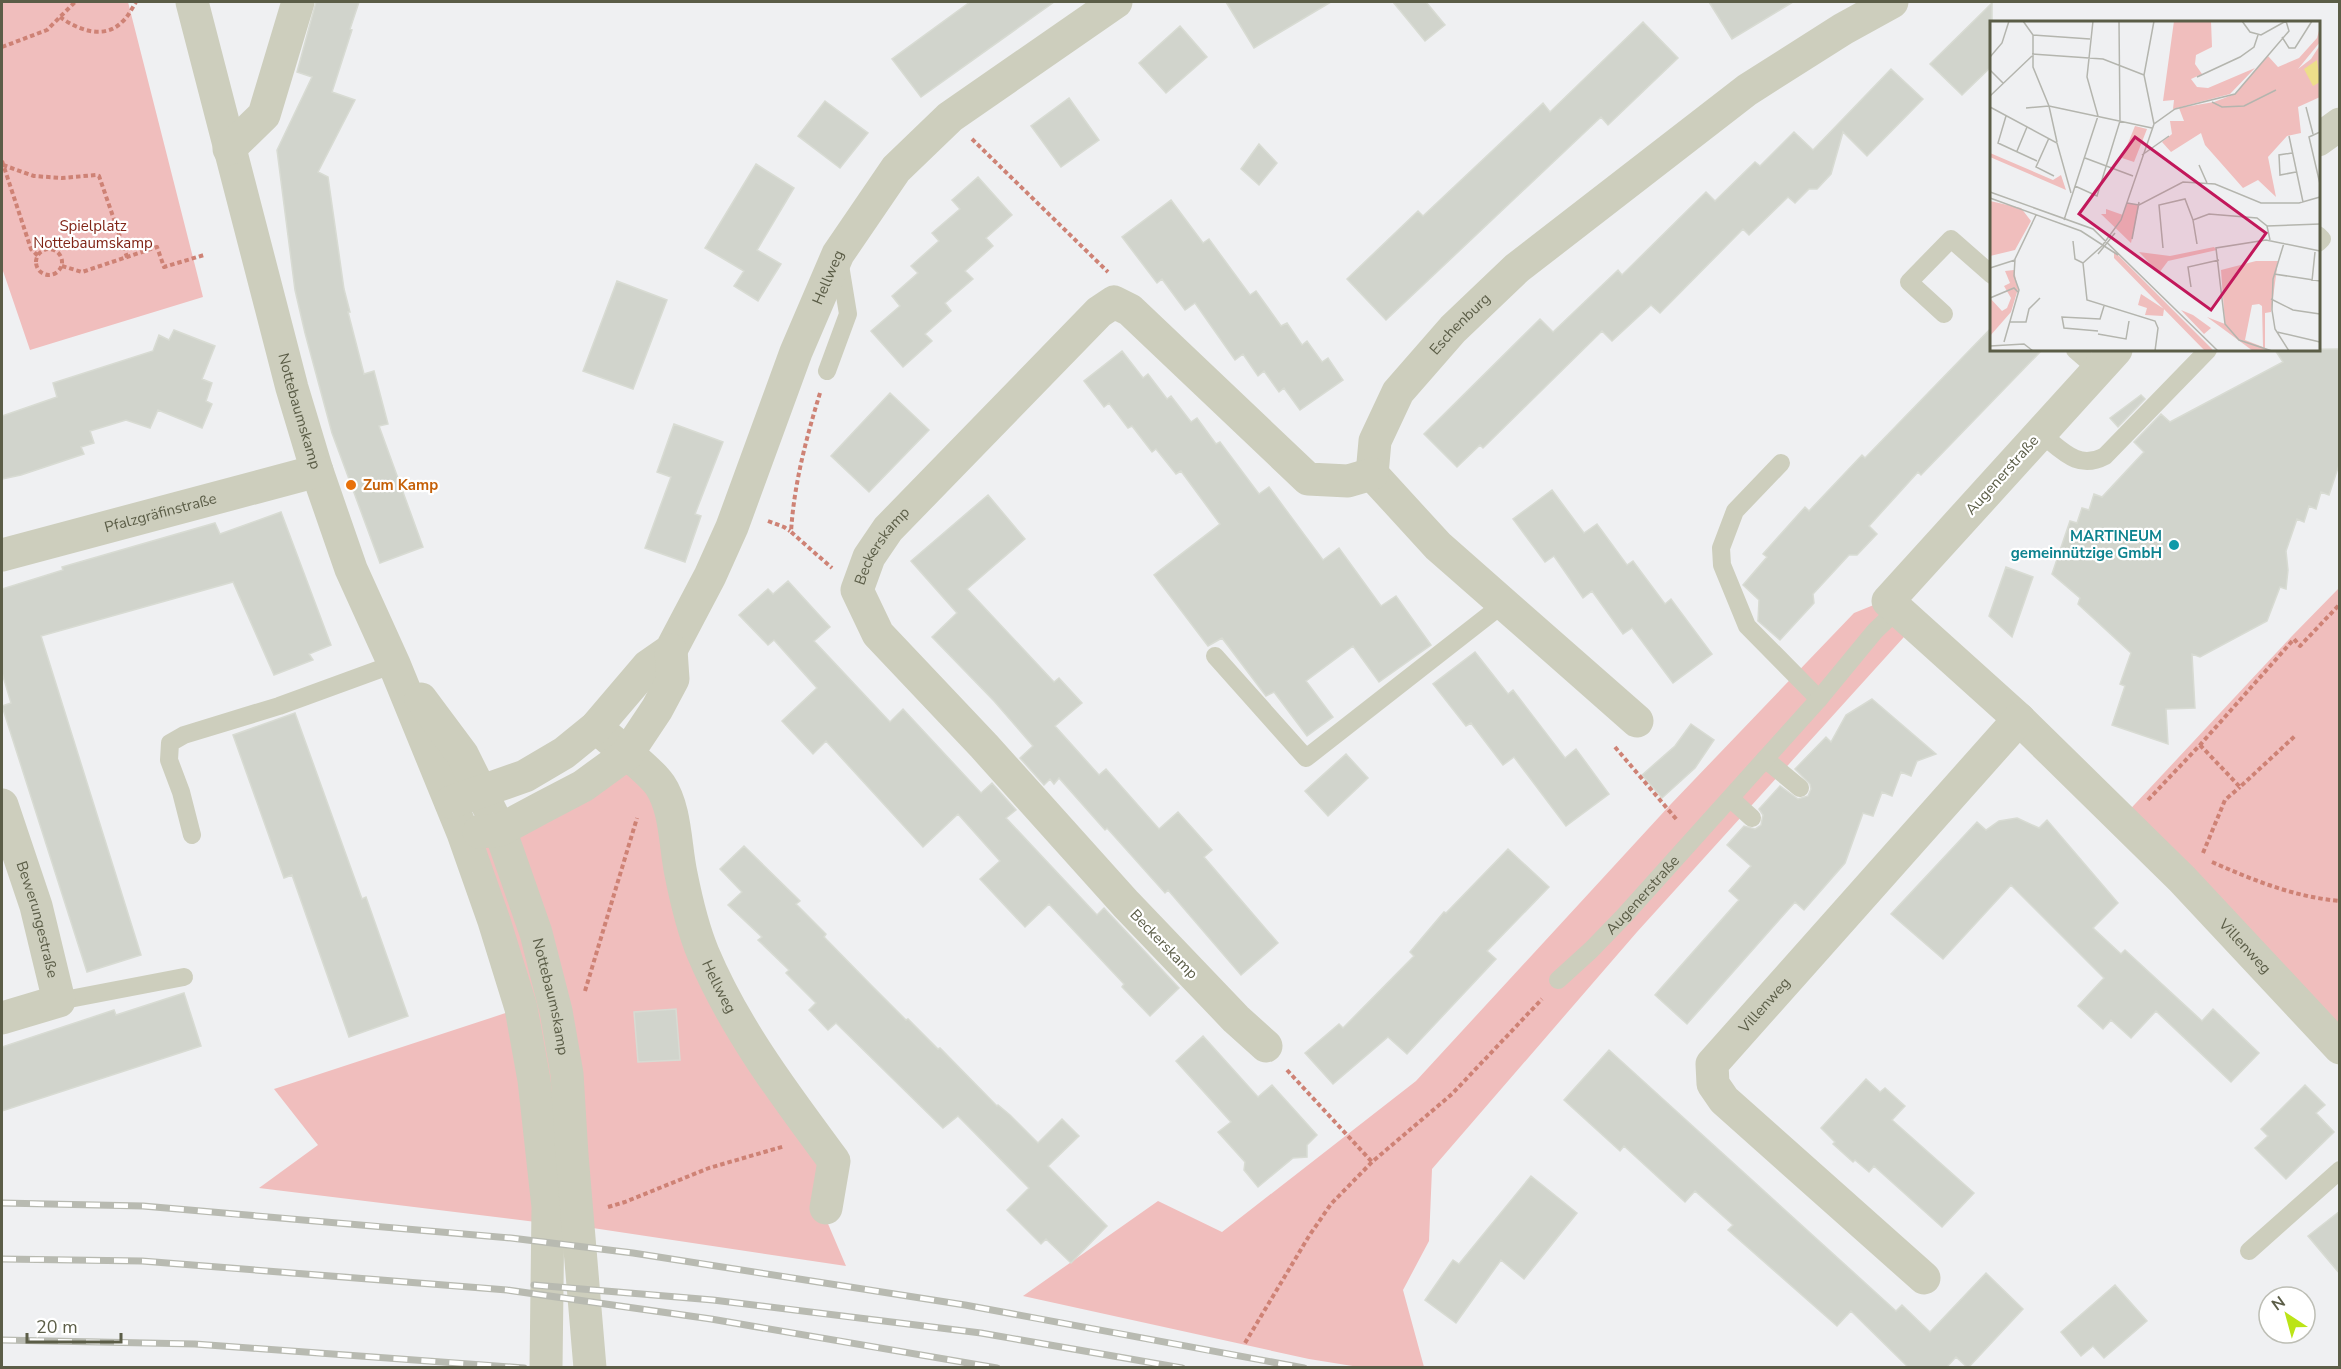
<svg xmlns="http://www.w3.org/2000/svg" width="2341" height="1369" viewBox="0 0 2341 1369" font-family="'Nunito Sans',sans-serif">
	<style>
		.green { fill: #f0bebd }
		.building { fill: #d1d4cc; stroke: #d8dbd3; stroke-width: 1.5 }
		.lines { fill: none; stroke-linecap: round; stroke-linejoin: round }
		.path { stroke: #ce8275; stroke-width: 4; stroke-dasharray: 4.5 3; stroke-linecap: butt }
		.lane { stroke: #cdcebd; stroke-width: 18 }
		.street { stroke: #cdcebd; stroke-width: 33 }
		.rail-casing { stroke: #b8bab1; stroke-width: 7 }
		.rail { stroke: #fff; stroke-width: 4.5; stroke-dasharray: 14; stroke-linecap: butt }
		.food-dot { fill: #e8710a; stroke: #fff; stroke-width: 2 }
		.culture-dot { fill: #0f9aa8; stroke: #fff; stroke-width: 2 }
		.labels { text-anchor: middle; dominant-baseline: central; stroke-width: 4.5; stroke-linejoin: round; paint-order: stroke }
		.park-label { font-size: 15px; fill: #802416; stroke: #fff }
		.street-label { font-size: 15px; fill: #5b5d47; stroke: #fff }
		.food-label { font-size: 15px; font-weight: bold; fill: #c56008; stroke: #fff; text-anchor: start }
		.culture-label { font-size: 15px; font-weight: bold; fill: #0d838f; stroke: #fff; text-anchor: end }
		.inset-road { fill: none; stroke: #b4b5ae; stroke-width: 1.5 }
		.view { fill: #c2185b; fill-opacity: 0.15; stroke: #c2185b; stroke-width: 3 }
		.inset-edge { fill: none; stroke: #5b5d47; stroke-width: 3 }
	</style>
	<rect width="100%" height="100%" fill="#eff0f2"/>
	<!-- green -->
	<path class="green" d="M 2,2 L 128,2 L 203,297 L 30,350 L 2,268 Z
		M 2339,588 L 2339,1047 L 2121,819 L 2292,636 Z
		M 1886,600 L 1913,627 L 1637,932 L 1432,1169 L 1429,1241 L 1403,1290 L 1424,1367 L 1365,1368 L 1309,1359 L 1023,1296 L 1158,1201 L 1222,1232 L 1416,1081 L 1671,804 L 1854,613 Z
		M 626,757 L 648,774 L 677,876 L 829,1161 L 820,1205 L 846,1266 L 586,1227 L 466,836 Z
		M 518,1009 L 544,1223 L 259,1188 L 318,1145 L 274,1089 Z"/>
	<!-- building -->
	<path class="building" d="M 316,2 L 359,2 L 350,29 L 352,30 L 332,92 L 355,100 L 318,172 L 328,177 L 344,289 L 350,312 L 348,312 L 364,374 L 374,371 L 388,424 L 379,426 L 423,547 L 380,563 L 332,433 L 305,333 L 295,290 L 277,150 L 312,77 L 297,72 Z
		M 970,2 L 1054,2 L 921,97 L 892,59 Z
		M 1226,2 L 1331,2 L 1254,48 Z
		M 1393,2 L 1426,2 L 1445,25 L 1425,41 Z
		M 1709,2 L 1793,2 L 1732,39 Z
		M 1992,3 L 1992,66 L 1962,95 L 1930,64 Z
		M 1643,22 L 1678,58 L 1608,125 L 1601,117 L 1386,320 L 1347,279 L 1418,211 L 1423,216 L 1543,103 L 1550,112 Z
		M 1180,26 L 1207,57 L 1166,93 L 1139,63 Z
		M 1891,69 L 1923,99 L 1867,156 L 1843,132 L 1831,174 L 1817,189 L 1809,189 L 1795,203 L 1788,197 L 1749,235 L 1743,229 L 1660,313 L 1651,305 L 1612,341 L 1602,331 L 1483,448 L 1480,445 L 1457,467 L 1424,434 L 1540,319 L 1553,332 L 1618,270 L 1622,275 L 1706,192 L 1715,201 L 1755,162 L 1760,166 L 1794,132 L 1813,150 Z
		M 1069,98 L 1099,140 L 1061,167 L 1031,126 Z
		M 825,101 L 868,133 L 840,168 L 798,136 Z
		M 1259,144 L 1277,163 L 1259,185 L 1241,169 Z
		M 756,164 L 794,188 L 757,250 L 781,264 L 758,301 L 734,286 L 744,271 L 705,248 Z
		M 978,177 L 1012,215 L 986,238 L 993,246 L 965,271 L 973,279 L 945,303 L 951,311 L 925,334 L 932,341 L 903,367 L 871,331 L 900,306 L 892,296 L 918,273 L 911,266 L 939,241 L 932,233 L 960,209 L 952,200 Z
		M 1171,200 L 1203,243 L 1209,239 L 1250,295 L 1256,291 L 1281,326 L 1287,323 L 1302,345 L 1307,341 L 1322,362 L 1328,358 L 1343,380 L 1300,410 L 1284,388 L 1279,392 L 1264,371 L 1258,376 L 1243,354 L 1235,360 L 1195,303 L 1185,310 L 1162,279 L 1157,283 L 1122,237 Z
		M 617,281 L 667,300 L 633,389 L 583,371 Z
		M 1992,327 L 1992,350 L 2042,350 L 1921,475 L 1918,472 L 1869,526 L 1877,534 L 1857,555 L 1849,555 L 1813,594 L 1814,603 L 1780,640 L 1758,621 L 1759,600 L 1743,585 L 1767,557 L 1763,554 L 1805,507 L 1809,511 L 1862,455 L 1865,458 Z
		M 174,330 L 215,346 L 202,379 L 212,383 L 206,401 L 212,404 L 202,428 L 158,410 L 150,428 L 126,420 L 90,431 L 94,443 L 81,447 L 84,454 L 21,475 L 2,479 L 2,416 L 57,397 L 53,383 L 153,351 L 159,335 L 169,340 Z
		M 2340,349 L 2340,462 L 2329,495 L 2321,492 L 2316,509 L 2309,506 L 2304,522 L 2297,519 L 2286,551 L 2288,570 L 2286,589 L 2280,587 L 2267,621 L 2200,657 L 2192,654 L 2195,708 L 2166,709 L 2168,744 L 2112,725 L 2125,686 L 2120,684 L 2131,653 L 2078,604 L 2080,598 L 2052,574 L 2070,521 L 2077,523 L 2082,508 L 2089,510 L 2094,494 L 2102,497 L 2144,452 L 2134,442 L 2161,414 L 2170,422 L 2283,362 L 2275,350 Z
		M 1122,351 L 1143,378 L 1148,374 L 1167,399 L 1171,396 L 1191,422 L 1197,418 L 1216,444 L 1220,442 L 1259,494 L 1269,487 L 1323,560 L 1339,548 L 1381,606 L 1396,596 L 1431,645 L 1379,682 L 1353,646 L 1306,681 L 1333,717 L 1307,736 L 1274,692 L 1266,696 L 1222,638 L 1208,646 L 1154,575 L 1220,524 L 1181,471 L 1176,474 L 1156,449 L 1152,452 L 1132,426 L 1128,428 L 1109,403 L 1104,407 L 1084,381 Z
		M 890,393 L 929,430 L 869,492 L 831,456 Z
		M 2141,395 L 2145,399 L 2118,427 L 2110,418 Z
		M 674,424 L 723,442 L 695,514 L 701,516 L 685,562 L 645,548 L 671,477 L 657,472 Z
		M 1552,490 L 1584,533 L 1597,524 L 1627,565 L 1633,561 L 1665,604 L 1671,599 L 1712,654 L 1673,683 L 1632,628 L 1623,634 L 1592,591 L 1583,598 L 1554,556 L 1545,562 L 1513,519 Z
		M 988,495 L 1025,539 L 967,589 L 1054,682 L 1059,678 L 1082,703 L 1055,726 L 1099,775 L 1106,769 L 1159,829 L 1178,812 L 1212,850 L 1204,857 L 1278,943 L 1241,975 L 1168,890 L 1165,893 L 1107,828 L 1105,830 L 1059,778 L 1054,784 L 1050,779 L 1044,785 L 1020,758 L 1033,746 L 994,701 L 932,637 L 957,613 L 911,561 Z
		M 281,512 L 331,645 L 309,654 L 313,660 L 274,675 L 233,582 L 41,636 L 141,955 L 87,972 L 2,706 L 11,703 L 2,673 L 2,589 L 63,570 L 62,567 L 215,523 L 220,534 Z
		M 2006,567 L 2033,577 L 2012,637 L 1989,616 Z
		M 788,581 L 830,627 L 814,641 L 890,722 L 903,709 L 981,793 L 992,783 L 1016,810 L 1006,818 L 1097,915 L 1104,908 L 1179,988 L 1150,1016 L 1122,987 L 1124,984 L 1049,904 L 1025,927 L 980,879 L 1000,861 L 958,814 L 923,847 L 826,741 L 813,754 L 782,721 L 817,688 L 774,640 L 768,645 L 739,615 L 768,589 L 773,594 Z
		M 1475,652 L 1508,694 L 1513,690 L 1565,758 L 1576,749 L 1609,794 L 1566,826 L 1514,757 L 1503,765 L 1471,723 L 1466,726 L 1433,684 Z
		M 1872,699 L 1936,754 L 1917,761 L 1911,776 L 1901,772 L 1892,796 L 1882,792 L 1873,816 L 1863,813 L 1845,863 L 1804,910 L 1795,902 L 1687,1024 L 1655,995 L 1739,900 L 1729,891 L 1751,866 L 1727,845 L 1744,826 L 1755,829 L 1761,825 L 1763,815 L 1759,809 L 1780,786 L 1798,799 L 1808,796 L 1811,789 L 1810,784 L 1795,769 L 1826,737 L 1831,742 L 1846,715 Z
		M 295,713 L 362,899 L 366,897 L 408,1016 L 349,1037 L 292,875 L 284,878 L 233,735 Z
		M 1691,724 L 1714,740 L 1695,768 L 1662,798 L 1642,775 L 1675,746 Z
		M 1346,754 L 1368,778 L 1328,816 L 1305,791 Z
		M 2017,818 L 2039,828 L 2047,820 L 2118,903 L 2093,928 L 2121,954 L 2125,950 L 2202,1021 L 2213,1009 L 2259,1053 L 2231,1082 L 2156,1011 L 2131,1038 L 2111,1020 L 2103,1029 L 2078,1006 L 2104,978 L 2011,885 L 1943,959 L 1891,914 L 1977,822 L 1986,830 L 1999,821 Z
		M 744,846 L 800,901 L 796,904 L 826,934 L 824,937 L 873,987 L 906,1020 L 908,1019 L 938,1049 L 940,1048 L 997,1106 L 998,1105 L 1010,1115 L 1038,1143 L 1062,1119 L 1079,1136 L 1048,1166 L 1107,1226 L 1071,1263 L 1046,1239 L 1041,1244 L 1007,1210 L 1029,1188 L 958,1116 L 943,1128 L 836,1023 L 828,1030 L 809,1010 L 816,1003 L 786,973 L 789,970 L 758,940 L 762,937 L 728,905 L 742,892 L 720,869 Z
		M 1508,849 L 1549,887 L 1487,951 L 1496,959 L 1407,1054 L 1388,1037 L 1333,1084 L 1305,1053 L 1339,1024 L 1343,1028 L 1414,956 L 1410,952 L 1444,912 L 1446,913 Z
		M 184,993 L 201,1046 L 2,1111 L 2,1047 L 114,1010 L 116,1015 Z
		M 676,1009 L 680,1060 L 638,1062 L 634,1012 Z
		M 1203,1036 L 1258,1097 L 1272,1085 L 1317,1135 L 1307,1145 L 1307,1157 L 1293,1158 L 1258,1187 L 1244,1170 L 1245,1162 L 1218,1132 L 1231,1122 L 1176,1061 Z
		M 1609,1050 L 1896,1311 L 1902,1305 L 1930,1332 L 1986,1273 L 2023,1309 L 1968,1368 L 1956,1357 L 1946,1368 L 1909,1368 L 1851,1311 L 1837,1326 L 1728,1230 L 1733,1225 L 1695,1191 L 1685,1202 L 1624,1146 L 1620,1151 L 1564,1100 Z
		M 1866,1079 L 1880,1092 L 1885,1088 L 1905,1106 L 1892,1120 L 1974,1193 L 1942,1227 L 1874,1166 L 1869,1172 L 1855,1160 L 1853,1162 L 1833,1144 L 1835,1142 L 1821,1128 Z
		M 2305,1085 L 2325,1105 L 2316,1113 L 2334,1132 L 2286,1179 L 2255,1148 L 2268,1136 L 2261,1129 Z
		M 1531,1176 L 1577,1213 L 1524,1279 L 1501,1260 L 1456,1323 L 1425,1300 L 1453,1260 L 1459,1264 Z
		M 2340,1211 L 2340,1274 L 2308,1236 Z
		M 2115,1285 L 2147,1321 L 2104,1358 L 2093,1346 L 2081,1356 L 2061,1332 Z"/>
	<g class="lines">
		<!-- path -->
		<path class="path" d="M 60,17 C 78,30 104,40 122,22 C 128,17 132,8 136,2
			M 2,47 L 47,30 L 75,2
			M 972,139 L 1108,272
			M 2,161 L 31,249 L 38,256
			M 3,165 L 34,176 L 62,178 L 96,175 L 99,176 L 127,257
			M36 262a13 13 0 1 1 26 0a13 13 0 1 1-26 0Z
			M 62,266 L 82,272 L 157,247 L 164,267 L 204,255
			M 820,393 C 806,439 794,484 791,532 L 832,568
			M 768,521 L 784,527 L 790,531
			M 2200,745 L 2240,787 L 2296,735
			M 1615,747 L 1677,820
			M 2148,800 L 2200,745 L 2294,639 L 2300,646 L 2340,604
			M 2203,853 L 2225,800 L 2240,787
			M 2212,862 C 2253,880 2294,897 2340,901
			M 585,991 L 637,818
			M 1287,1070 L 1372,1162
			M 608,1207 L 625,1202 L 709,1168 L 785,1146
			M 1245,1343 L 1309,1236 L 1331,1204 L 1372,1162 L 1452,1094 L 1542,999"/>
		<!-- lane -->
		<g class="lane">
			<path d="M 2318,235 L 2322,239 L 2318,243"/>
			<path d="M 1944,314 L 1909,282 L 1951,239 L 1992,275"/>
			<path d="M 2075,350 L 2097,369"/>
			<path d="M 827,371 L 848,314 L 839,259"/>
			<path d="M 2040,433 C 2061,449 2077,471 2105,456 L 2208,350"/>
			<path d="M 1781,463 L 1735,511 L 1721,548 L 1722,565 L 1747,626 L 1819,699"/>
			<path d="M 1215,656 L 1306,758 L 1503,604"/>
			<path d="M 1765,759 L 1800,788"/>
			<path d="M 1731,799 L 1752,818"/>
			<path d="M 192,835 L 181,792 L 169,760 L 170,743 L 184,735 L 279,706 L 394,664"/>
			<path id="s1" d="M 1558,980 L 1591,950 L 1624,916 L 1819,699 L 1875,631 L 1897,610"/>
			<path d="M 59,1001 L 184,977"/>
			<path d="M 2249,1251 L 2340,1170"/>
		</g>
		<!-- street -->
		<g class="street">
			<path id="s2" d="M 192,2 L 292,388 L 317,471 L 351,569 L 394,664 L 463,833 L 494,921 L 521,1008 L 534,1080 L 548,1207 L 546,1368"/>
			<path d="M 2318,140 L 2340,124"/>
			<path d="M 229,149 L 264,115 L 298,2"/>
			<path id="s3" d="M 2116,350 L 1888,601 L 2019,719 L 2182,879 L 2340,1048"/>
			<path id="s4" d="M 2,555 L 317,471"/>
			<path id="s5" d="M 421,699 L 462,754 L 500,830 L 536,933 L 556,1011 L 567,1074 L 572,1155 L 590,1368"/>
			<path id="s6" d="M 1637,721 L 1438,546 L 1372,474 L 1375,441 L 1398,392 L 1453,329 L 1517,268 L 1747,90 L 1843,29 L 1892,2"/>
			<path id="s7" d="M 596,727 C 613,743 648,768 660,785 C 676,809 675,846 681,874 C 686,899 693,929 703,953 C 735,1029 785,1095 834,1161 L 826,1208"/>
			<path id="s8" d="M 451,802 L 525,776 L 564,753 L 596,727 L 648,666 L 671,650 L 710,576 L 732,527 L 796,352 L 838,254 L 896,169 L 950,117 L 1116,2"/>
			<path id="s9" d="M 2,805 L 36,906 L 59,1001 L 2,1018"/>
			<path d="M 479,832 L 500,830 L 541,808 L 583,786 L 627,754 L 657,709 L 673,679 L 671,650"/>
			<path id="s10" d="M 1266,1046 L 1236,1019 L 1126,904 L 984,746 L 878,634 L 857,590 L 869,557 L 888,529 L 1099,312 L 1114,302 L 1130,310 L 1308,479 L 1348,481 L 1372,474"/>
			<path id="s11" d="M 1924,1278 L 1724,1100 L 1713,1084 L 1712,1064 L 2019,719"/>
		</g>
		<defs>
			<path id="rail" d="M 2,1203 L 143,1206 L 511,1238 L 633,1253 L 965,1305 L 1304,1368
				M 2,1259 L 142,1261 L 507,1290 L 711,1319 L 997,1368
				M 534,1285 L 713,1300 L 981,1333 L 1182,1368
				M 2,1340 L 195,1344 L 524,1368"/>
		</defs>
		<!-- rail casing -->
		<use href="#rail" class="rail-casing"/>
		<!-- rail -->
		<use href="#rail" class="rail"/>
	</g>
	<!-- markers -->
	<circle class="food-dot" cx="351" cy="485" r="6"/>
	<circle class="culture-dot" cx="2174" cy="545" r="6"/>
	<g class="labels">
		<!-- park labels -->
		<g class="park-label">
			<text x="93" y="226">Spielplatz<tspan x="93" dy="17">Nottebaumskamp</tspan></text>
		</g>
		<!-- street labels -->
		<g class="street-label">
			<text stroke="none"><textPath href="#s8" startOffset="678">Hellweg</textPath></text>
			<text stroke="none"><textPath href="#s6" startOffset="542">Eschenburg</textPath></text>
			<text stroke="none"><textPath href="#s2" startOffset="423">Nottebaumskamp</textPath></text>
			<text transform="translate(2002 475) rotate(-48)">Augenerstraße</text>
			<text stroke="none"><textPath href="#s4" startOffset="164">Pfalzgräfinstraße</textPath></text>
			<text stroke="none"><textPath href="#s10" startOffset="666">Beckerskamp</textPath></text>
			<text stroke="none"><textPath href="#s1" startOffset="120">Augenerstraße</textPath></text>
			<text stroke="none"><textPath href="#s9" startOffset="120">Bewerungestraße</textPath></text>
			<text transform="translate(1164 944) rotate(46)">Beckerskamp</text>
			<text stroke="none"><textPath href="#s3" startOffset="836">Villenweg</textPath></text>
			<text stroke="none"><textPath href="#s7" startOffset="298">Hellweg</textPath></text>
			<text stroke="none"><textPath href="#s5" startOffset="328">Nottebaumskamp</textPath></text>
			<text stroke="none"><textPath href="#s11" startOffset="386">Villenweg</textPath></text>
		</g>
		<!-- food labels -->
		<g class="food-label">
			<text x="363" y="485">Zum Kamp</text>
		</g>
		<!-- culture labels -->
		<g class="culture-label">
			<text x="2162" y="536">MARTINEUM<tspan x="2162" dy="17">gemeinnützige GmbH</tspan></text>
		</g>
	</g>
	<!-- overview -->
	<g transform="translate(1990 21)">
		<rect width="330" height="330" fill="#eff0f2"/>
		<path d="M 184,0 L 221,0 L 222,26 L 206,34 L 205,43 L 212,53 L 201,58 L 207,66 L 218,67 L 265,47 L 240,73 L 183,88 L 184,79 L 173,80 ZM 330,6 L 330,21 L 308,48 L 321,38 L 330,24 L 330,76 L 308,86 L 311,112 L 297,115 L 278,136 L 286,176 L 268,159 L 253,167 L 215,124 L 211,112 L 181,131 L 172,121 L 182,113 L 180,100 L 194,100 L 189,87 L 224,81 L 245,73 L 278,35 L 288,46 L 309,37 L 327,17 ZM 145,105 L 157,108 L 144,141 L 132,137 ZM 0,132 L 63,159 L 71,154 L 76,169 L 0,136 ZM 0,180 L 31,187 L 41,200 L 25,229 L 0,235 ZM 137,182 L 149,184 L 141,222 L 111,193 L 116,193 L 116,188 L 133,194 ZM 224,226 L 227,229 L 178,240 L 169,252 L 149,231 L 180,235 ZM 124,230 L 222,328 L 223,330 L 215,330 L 124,237 ZM 266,240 L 288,240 L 281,291 L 275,292 L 275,327 L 281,330 L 263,330 L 217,296 L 235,303 L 231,249 ZM 269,283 L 272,285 L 273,326 L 255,319 L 262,284 ZM 24,249 L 28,268 L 21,291 L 0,315 L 0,277 L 12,290 L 17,287 L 21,277 L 14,265 L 20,262 L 15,250 ZM 151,273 L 174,288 L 173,295 L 155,294 L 157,287 L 148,284 ZM 191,289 L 203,294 L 221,307 L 214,313 Z" fill="#f0bebd" fill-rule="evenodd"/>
		<path d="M 327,39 L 330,61 L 323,65 L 314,48 Z" fill="#edde8a"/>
		<path class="inset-road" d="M 33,0 L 43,14 L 43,46 L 59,85 L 67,121M 164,0 L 154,54 L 164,103M 252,0 L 260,11 L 271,14 L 296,0M 43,14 L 100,18M 292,16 L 299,27 L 305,27 L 322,0M 42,33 L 113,38 L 154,54M 0,36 L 12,22 L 19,0M 0,49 L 13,62M 207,56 L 250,36 L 264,26 L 268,14M 0,75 L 42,35M 222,81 L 232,86 L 254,85 L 286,69M 0,86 L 67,122 L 81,172M 316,86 L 323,113M 36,87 L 59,85 L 162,107M 16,95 L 8,122 L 47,140M 330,111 L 319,116 L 330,163M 299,115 L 313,181M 59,117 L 46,146 L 64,155M 27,130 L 37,106M 302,132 L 289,134 L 290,154 L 306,151M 152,134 L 179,115M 95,137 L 143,155M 209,144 L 217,162M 85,165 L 107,175 L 130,100 L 129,0M 0,171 L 103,208 L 228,330M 0,177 L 91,210 L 128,234M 137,182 L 149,184 L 193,161 L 225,163 L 271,182 L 309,182 L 330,176M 74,199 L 108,95 L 97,56 L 103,0M 277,205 L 330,203M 142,218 L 149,181M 83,220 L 85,238 L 93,242M 294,222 L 283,258 L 282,289 L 285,308 L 299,330M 207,223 L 203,199 L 219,193 L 267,197 L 277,205 L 280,219M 173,227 L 169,184 L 195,178 L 203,199M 108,233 L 125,212M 93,242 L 112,225 L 131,199 L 164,103 L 185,88 L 245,73 L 299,10 L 296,0M 93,242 L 97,279 L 165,300 L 168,307 L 165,330M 0,247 L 25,239M 284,253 L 330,260M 322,260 L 325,231M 201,266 L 198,246 L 229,239M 0,277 L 24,267 L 28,271M 281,278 L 303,289 L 330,293M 20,301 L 36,301 L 39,288 L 50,277M 108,310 L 74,307 L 72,296 L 110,298 L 114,285M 287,311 L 330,321M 108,313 L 136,318 L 139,300M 14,321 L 29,269 L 24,255 L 25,238 L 46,194M 0,325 L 34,323 L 43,330M 282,330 L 249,319 L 235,303 L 226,227 L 276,219 L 330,230"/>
		<path class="view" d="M 145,116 L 276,212 L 221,289 L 89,193 Z"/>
		<rect width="330" height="330" class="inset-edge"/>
	</g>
	<!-- border -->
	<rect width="2341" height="1369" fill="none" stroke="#5b5d47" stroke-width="6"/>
	<!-- north arrow -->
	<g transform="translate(2287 1315) rotate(324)"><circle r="28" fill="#ffffff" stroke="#bdbeb5" stroke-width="1.5"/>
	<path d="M0-4.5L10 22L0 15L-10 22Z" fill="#bbe417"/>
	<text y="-9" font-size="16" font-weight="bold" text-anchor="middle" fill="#5b5d47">N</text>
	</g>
	<!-- scale -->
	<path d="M27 1333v9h94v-9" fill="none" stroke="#5b5d47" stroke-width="3"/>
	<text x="36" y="1333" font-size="18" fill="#5b5d47" stroke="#ffffff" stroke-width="4.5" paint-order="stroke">20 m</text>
</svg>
